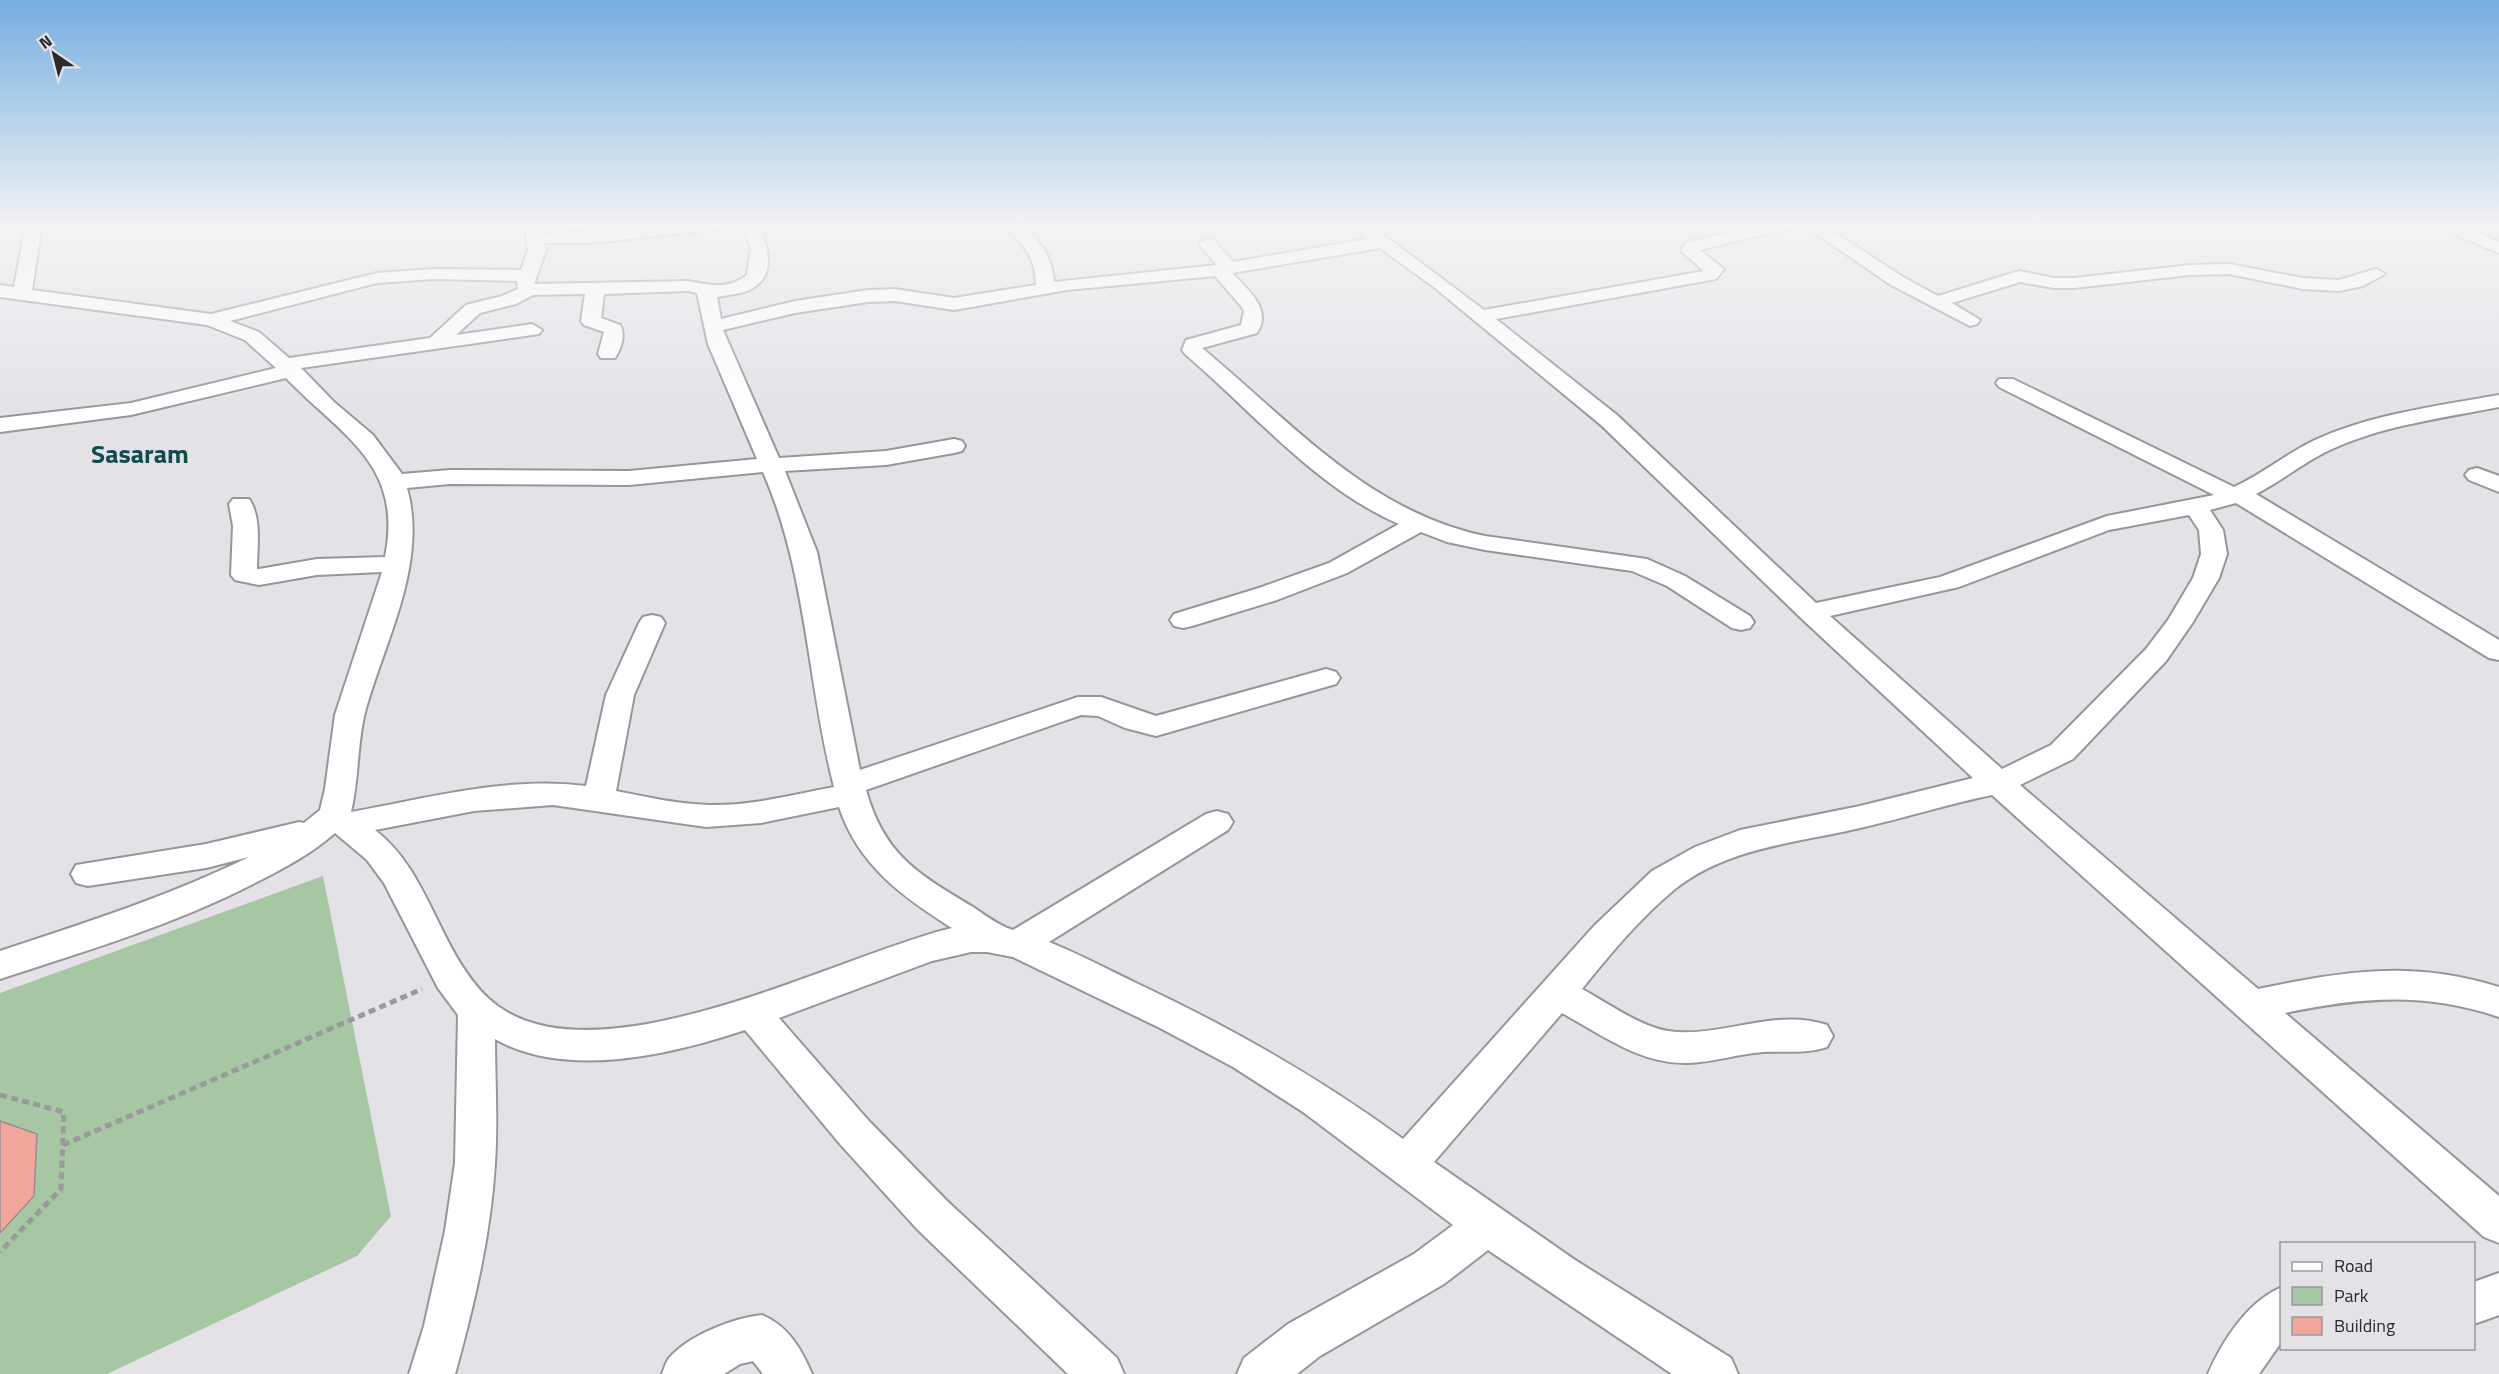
<svg xmlns="http://www.w3.org/2000/svg" width="2499" height="1374" viewBox="0 0 2499 1374" font-family="'Titillium Web',sans-serif">
	<style>
		.green { fill: #a6c6a4 }
		.building { fill: #f2a59b; stroke: #958f8e; stroke-width: 1.5 }
		.lines { fill: none; stroke-linecap: round; stroke-linejoin: round }
		.minor-casing { stroke: #97959a; stroke-width: 4 }
		.path { stroke: #9a999c; stroke-width: 5; stroke-dasharray: 7 4.5; stroke-linecap: butt }
		.minor { fill: #fff; fill-rule: evenodd }
		.labels { text-anchor: middle; dominant-baseline: central; stroke-width: 4.5; stroke-linejoin: round; paint-order: stroke }
		.far-town-label { font-size: 26px; font-weight: bold; fill: #0f4d4c; stroke: #e4e2e7 }
	</style>
	<rect width="100%" height="100%" fill="#e4e2e7"/>
	<!-- green -->
	<path class="green" d="M 323,876 L 391,1216 L 357,1256 L 107,1374 L 0,1374 L 0,993 Z"/>
	<!-- building -->
	<path class="building" d="M 0,1121 L 37,1134 L 34,1196 L 0,1233 Z"/>
	<g class="lines">
		<defs>
			<path id="minor" d="M 26,224 L 42,224 L 32,290 L 211,314 L 377,273 L 434,269 L 521,270 L 528,250 L 525,224 L 541,224 L 543,233 C 605,233 666,224 728,224 L 720,229 L 591,243 L 544,243 L 546,250 L 534,284 L 688,281 C 709,285 728,290 747,275 L 751,248 L 742,224 L 758,224 C 767,243 777,274 753,288 C 744,294 728,295 717,297 L 721,319 L 795,301 L 868,290 L 895,289 L 954,298 L 1036,285 C 1035,252 1023,249 1006,224 L 1023,224 C 1040,243 1052,255 1054,282 L 1217,265 L 1199,244 L 1208,239 L 1214,240 L 1233,262 L 1368,239 L 1350,224 L 1369,224 L 1484,310 L 1704,271 L 1681,251 L 1685,243 L 1765,224 L 1794,224 L 1792,228 L 1700,250 L 1724,269 L 1716,279 L 1496,319 L 1617,415 L 1816,603 L 1940,577 L 2107,516 L 2214,495 L 1999,387 L 1996,383 L 1999,379 L 2013,379 L 2234,487 C 2263,474 2287,453 2315,440 C 2372,414 2437,406 2499,395 L 2499,407 C 2443,418 2385,425 2332,449 C 2305,461 2282,481 2256,494 L 2499,640 L 2499,660 L 2489,658 L 2236,503 L 2210,510 L 2223,530 L 2227,554 L 2219,578 L 2193,622 L 2166,661 L 2073,759 L 2020,785 L 2258,989 C 2345,971 2412,960 2499,987 L 2499,1017 C 2424,992 2362,997 2285,1013 L 2499,1196 L 2499,1243 L 2484,1237 L 1992,795 C 1948,804 1904,818 1860,828 C 1797,843 1728,847 1675,889 C 1640,918 1610,954 1582,989 C 1606,1002 1641,1027 1668,1031 C 1720,1039 1775,1007 1827,1025 L 1833,1036 L 1827,1047 C 1806,1054 1785,1051 1763,1052 C 1738,1054 1714,1062 1689,1063 C 1642,1065 1602,1035 1562,1013 L 1434,1162 L 1575,1260 L 1731,1358 L 1738,1374 L 1672,1374 L 1488,1250 L 1444,1284 L 1320,1356 L 1297,1374 L 1237,1374 L 1244,1358 L 1288,1324 L 1414,1254 L 1453,1225 L 1303,1112 L 1233,1067 L 1160,1028 L 1013,957 L 987,952 L 971,952 L 932,961 L 779,1018 L 868,1120 L 947,1201 L 1117,1358 L 1124,1374 L 1068,1374 L 917,1229 L 840,1144 L 745,1030 C 673,1054 566,1080 495,1039 C 495,1080 498,1122 495,1163 C 491,1234 474,1306 455,1374 L 409,1374 L 424,1326 L 445,1231 L 455,1163 L 458,1015 L 438,988 L 384,883 L 367,860 L 335,833 C 310,855 282,869 253,884 C 173,925 86,951 0,979 L 0,951 C 85,923 169,896 249,857 L 206,868 L 88,886 L 76,883 L 71,874 L 76,865 L 206,844 L 299,822 L 304,823 L 320,810 L 325,789 L 335,715 L 382,572 L 317,575 L 259,585 L 235,580 L 231,575 L 233,526 L 229,504 L 233,499 L 249,499 C 262,517 257,548 257,569 L 259,569 L 317,559 L 385,557 C 404,464 342,436 286,378 L 131,415 L 0,432 L 0,418 L 131,403 L 276,368 L 245,340 L 207,325 L 0,297 L 0,285 L 14,287 ZM 1380,248 L 1435,288 L 1601,425 L 1801,618 L 1973,778 L 1860,806 L 1740,830 L 1695,847 L 1652,871 L 1594,926 L 1403,1139 C 1318,1077 1230,1027 1136,983 C 1107,969 1079,954 1049,942 L 1228,830 L 1233,822 L 1228,814 L 1217,811 L 1206,814 L 1013,930 C 999,926 985,915 973,907 C 918,874 884,855 866,790 L 1081,715 L 1098,716 L 1125,728 L 1156,736 L 1336,684 L 1340,678 L 1336,672 L 1326,669 L 1156,716 L 1101,697 L 1078,697 L 860,770 L 817,552 L 785,471 L 886,465 L 954,453 L 962,451 L 965,446 L 962,441 L 954,439 L 886,451 L 779,458 L 723,330 L 795,313 L 868,302 L 895,301 L 954,310 L 1067,290 L 1215,276 L 1241,306 L 1244,311 L 1241,325 L 1186,340 L 1182,350 L 1185,354 C 1252,411 1317,489 1399,524 L 1329,563 L 1259,588 L 1174,614 L 1170,620 L 1174,626 L 1183,628 L 1192,626 L 1277,600 L 1347,573 L 1421,532 L 1447,542 L 1485,550 L 1632,571 L 1667,586 L 1732,628 L 1741,630 L 1750,628 L 1754,622 L 1750,616 L 1685,576 L 1647,559 L 1485,536 C 1368,512 1290,421 1202,348 L 1257,333 C 1273,309 1247,289 1232,273 ZM 434,279 L 517,281 L 518,289 L 502,296 L 466,305 L 430,338 L 289,358 L 259,332 L 230,321 L 377,283 ZM 688,291 L 697,293 L 708,344 L 757,459 L 629,471 L 450,470 L 402,474 L 373,435 L 334,402 L 301,368 L 539,334 L 542,330 L 532,324 L 456,335 L 480,313 L 516,304 L 533,295 L 585,294 L 581,321 L 584,325 L 604,332 L 598,354 L 601,358 L 615,358 C 621,349 626,334 620,325 L 601,318 L 604,294 ZM 763,472 C 807,572 807,682 834,787 C 792,795 751,806 709,805 C 677,804 647,797 616,791 L 634,695 L 665,623 L 661,617 L 652,615 L 643,617 L 639,623 L 606,695 L 586,786 C 507,776 428,798 351,812 C 359,779 357,744 365,712 C 385,640 428,563 407,488 L 450,484 L 629,485 ZM 2189,515 L 2199,530 L 2201,554 L 2193,578 L 2168,620 L 2146,649 L 2051,745 L 2002,769 L 1830,616 L 1959,587 L 2109,530 ZM 553,805 L 706,827 L 761,823 L 839,807 C 858,865 903,897 952,928 C 841,954 587,1091 488,998 C 438,950 430,872 375,830 L 474,811 Z
				M 1802,224 L 1822,224 L 1903,277 L 1938,296 L 2019,271 L 2054,278 L 2074,278 L 2190,265 L 2229,264 L 2303,278 L 2339,280 L 2376,269 L 2385,274 L 2363,286 L 2339,291 L 2303,289 L 2229,274 L 2190,275 L 2074,288 L 2054,288 L 2020,282 L 1952,303 L 1980,320 L 1977,324 L 1970,326 L 1891,285 Z
				M 2437,224 L 2459,224 L 2499,242 L 2499,253 L 2439,228 Z
				M 2477,468 L 2499,476 L 2499,492 L 2469,480 L 2465,475 L 2469,470 Z
				M 2499,1273 L 2499,1315 L 2474,1324 L 2474,1282 Z
				M 2282,1287 L 2282,1341 L 2259,1374 L 2208,1374 C 2222,1341 2248,1301 2282,1287 Z
				M 762,1315 C 788,1326 801,1348 812,1374 L 763,1374 L 753,1361 L 740,1364 L 724,1374 L 662,1374 C 664,1369 666,1361 670,1357 C 690,1335 733,1318 762,1315 Z"/>
		</defs>
		<!-- minor casing -->
		<use href="#minor" class="minor-casing"/>
		<!-- path -->
		<path class="path" d="M 0,1095 L 64,1112 L 61,1189 L 0,1252
			M 63,1145 L 422,989"/>
		<!-- minor -->
		<use href="#minor" class="minor"/>
	</g>
	<!-- sky -->
	<linearGradient id="sky" x2="0" y2="1"><stop stop-color="#74aedf"/><stop offset="0.54" stop-color="#f3f2f4"/><stop offset="1" stop-color="#f3f2f4" stop-opacity="0"/></linearGradient>
	<rect width="2499" height="416" fill="url(#sky)"/>
	<g class="labels">
		<!-- far-town labels -->
		<g class="far-town-label">
			<text x="140" y="453">Sasaram</text>
		</g>
	</g>
	<!-- legend -->
	<rect x="2280" y="1242" width="195" height="108" fill="#e4e2e7" stroke="#9a989c" stroke-width="1.5"/>
	<rect x="2292" y="1262" width="30" height="9" fill="#ffffff" stroke="#9a989c" stroke-width="1.5"/>
	<text x="2334" y="1272" font-size="18" fill="#2b2a2c">Road</text>
	<rect x="2292" y="1287" width="30" height="18" fill="#a6c6a4" stroke="#9a989c" stroke-width="1.5"/>
	<text x="2334" y="1302" font-size="18" fill="#2b2a2c">Park</text>
	<rect x="2292" y="1317" width="30" height="18" fill="#f2a59b" stroke="#9a989c" stroke-width="1.5"/>
	<text x="2334" y="1332" font-size="18" fill="#2b2a2c">Building</text>
	<!-- north arrow -->
	<g transform="translate(54 54) rotate(325)" stroke="#e4e2e7" stroke-width="4.5" paint-order="stroke">
	<path d="M0-4.5L10 22L0 15L-10 22Z" fill="#2b2a2c"/>
	<text y="-9" font-size="16" font-weight="bold" text-anchor="middle" fill="#2b2a2c">N</text>
	</g>
</svg>
